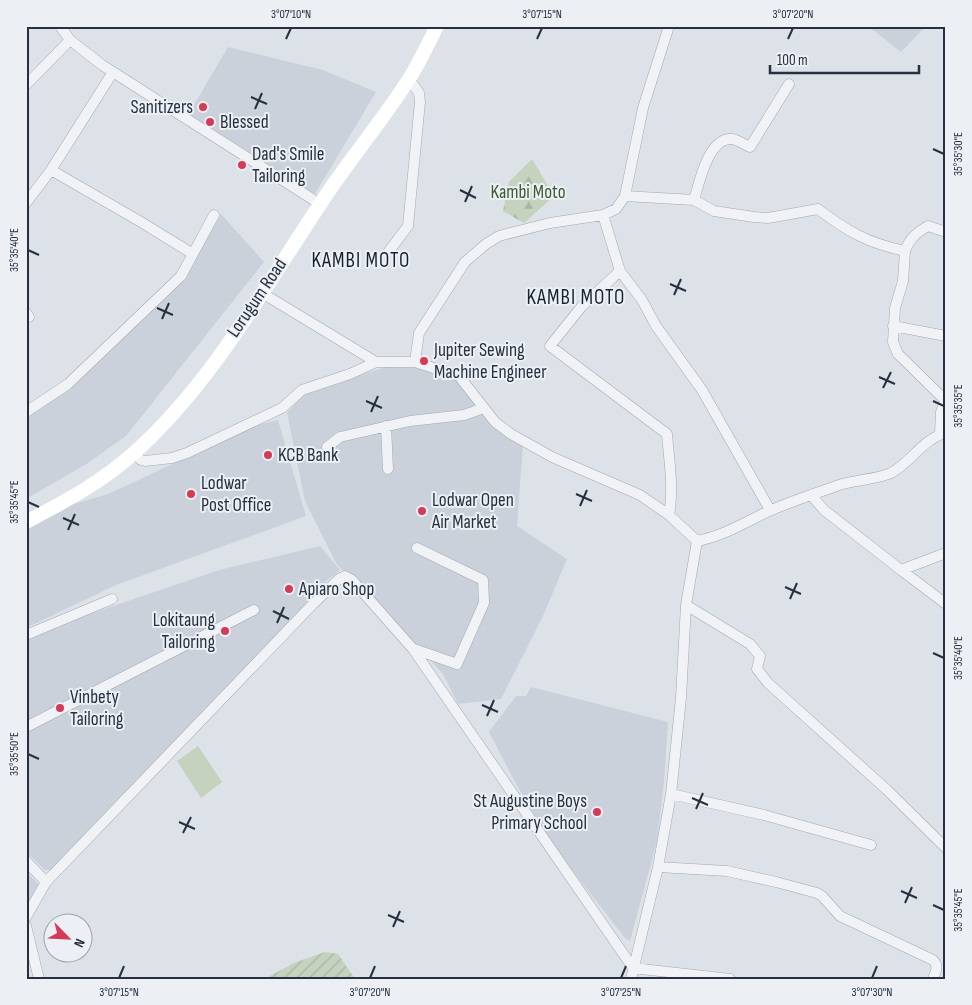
<svg xmlns="http://www.w3.org/2000/svg" width="972" height="1005" viewBox="0 0 972 1005" font-family="'Sofia Sans Condensed',sans-serif">
	<style>
		.built { fill: #cbd1da }
		.forest { fill: url(#forest-firs) }
		.garden { fill: url(#garden-furrows) }
		.pitch { fill: #c4d2be }
		.lines { fill: none; stroke-linecap: round; stroke-linejoin: round }
		.street-casing { stroke: #a2a9b2; stroke-width: 11 }
		.street { stroke: #f0f2f6; stroke-width: 10 }
		.secondary { stroke: #fff; stroke-width: 14 }
		.ticks { fill: none; stroke: #26303f; stroke-width: 2 }
		.poi-dot { fill: #d53a57; stroke: #ecf0f5; stroke-width: 2 }
		.labels { text-anchor: middle; dominant-baseline: central; stroke-width: 4; stroke-linejoin: round; paint-order: stroke }
		.poi-label { font-size: 19px; fill: #26303f; stroke: #ecf0f5; text-anchor: start }
		.park-label { font-size: 19px; fill: #3c5b32; stroke: #ecf0f5 }
		.street-label { font-size: 19px; fill: #26303f; stroke: #ecf0f5 }
		.quarter-label { font-size: 21px; letter-spacing: 1px; fill: #18212f; stroke: #ecf0f5 }
		.neatline { fill: none; stroke: #26303f; stroke-width: 2 }
		.ticks-label { font-size: 12px; text-anchor: middle; fill: #26303f }
	</style>
	<defs>
		<pattern id="forest-firs" width="22" height="20" patternUnits="userSpaceOnUse" patternTransform="scale(1.25)"><rect width="22" height="20" fill="#c4d2be"/><path d="M5 1l3.5 6h-7zM16 11l3.5 6h-7z" fill="#a8b5a4"/></pattern>
		<pattern id="garden-furrows" width="10" height="10" patternUnits="userSpaceOnUse" patternTransform="scale(1.25)"><rect width="10" height="10" fill="#c4d2be"/><path d="M-1 1l2-2M0 10L10 0M9 11l2-2" fill="none" stroke="#a8b5a4"/></pattern>
	</defs>
	<rect width="100%" height="100%" fill="#dde2e8"/>
	<!-- built -->
	<path class="built" d="M 868,26 L 926,26 L 901,52 Z
		M 228,47 L 323,70 L 376,92 L 315,194 L 188,115 Z
		M 221,214 L 264,262 L 126,436 L 88,463 L 26,499 L 26,417 L 72,386 L 183,280 Z
		M 386,367 L 421,368 L 452,377 L 523,444 L 517,526 L 567,559 L 543,616 L 501,699 L 458,704 L 443,674 L 348,572 L 342,570 L 336,563 L 305,501 L 287,413 L 306,392 Z
		M 278,420 L 306,516 L 116,585 L 26,628 L 26,526 L 63,507 L 108,494 L 128,485 L 252,426 Z
		M 320,546 L 340,570 L 325,582 L 327,586 L 153,765 L 114,803 L 53,870 L 45,870 L 26,852 L 26,639 L 75,619 L 219,570 Z
		M 531,687 L 668,722 L 664,782 L 657,841 L 630,941 L 625,938 L 554,847 L 516,784 L 489,732 L 516,696 L 526,696 Z
		M 26,871 L 39,885 L 26,910 Z"/>
	<!-- forest -->
	<path class="forest" d="M 532,159 L 554,196 L 524,223 L 503,211 L 509,182 Z"/>
	<!-- garden -->
	<path class="garden" d="M 325,952 L 338,954 L 355,979 L 268,979 L 268,977 L 294,963 Z"/>
	<!-- pitch -->
	<path class="pitch" d="M 198,746 L 222,782 L 201,798 L 177,761 Z"/>
	<g class="lines">
		<defs>
			<path id="street" d="M 60,26 L 70,40 L 102,65 L 320,204
				M 26,85 L 70,40
				M 51,170 L 141,222 L 193,254
				M 625,196 L 643,108 L 669,26
				M 694,200 C 699,184 708,137 732,139 C 739,140 744,145 750,147 L 789,84
				M 26,203 L 51,170 L 113,72
				M 603,215 L 620,271 L 642,300 L 656,326 L 702,390 L 770,510
				M 389,251 L 408,226 L 420,102 L 419,93 L 409,79
				M 905,251 L 903,281 L 895,308 L 893,342 L 898,354 L 945,400
				M 620,271 L 582,306 L 550,346 L 667,434 C 669,460 674,489 669,515
				M 262,293 L 376,362
				M 26,313 L 29,317
				M 893,326 L 946,336
				M 415,362 L 419,333 L 465,262 L 486,244 L 499,236 L 550,223 L 603,215 L 616,209 L 625,196 L 694,200 L 714,211 L 754,217 L 768,218 L 818,209 C 848,232 868,243 905,251 C 910,238 916,233 928,226 L 946,232
				M 26,412 L 68,384 L 181,276 L 214,215
				M 386,426 L 388,469
				M 940,434 L 941,412 L 946,399
				M 327,447 L 340,437 L 410,421 L 464,415 L 484,408
				M 134,453 L 141,460 L 145,461 L 172,458 L 187,453 L 282,408 L 302,390 L 350,374 L 376,362 L 415,362 L 459,376 L 495,422 L 511,434 L 552,457 L 640,495 L 669,515 L 697,541 C 723,536 744,523 767,512 C 789,502 817,493 839,485 C 855,480 878,479 891,473 C 912,462 922,439 946,433
				M 812,496 L 824,510 L 901,570 L 946,553
				M 901,570 L 946,604
				M 686,605 L 750,644 L 760,656 L 757,669 L 768,683 L 886,789 L 946,848
				M 26,635 L 112,599
				M 414,649 L 457,664 L 484,603 L 483,580 L 417,548
				M 26,727 L 254,610
				M 671,794 L 764,815 L 871,845
				M 26,861 L 46,882
				M 658,867 L 727,871 L 776,882 L 817,893 L 822,896 L 840,916 L 933,960 C 939,966 936,971 933,979
				M 26,917 L 46,882 L 313,604 L 339,579 L 345,576 L 352,580 L 413,649 L 633,968 L 730,979
				M 26,926 L 39,979
				M 631,979 L 658,867 L 671,794 L 681,698 L 686,605 L 697,541"/>
		</defs>
		<!-- street casing -->
		<use href="#street" class="street-casing"/>
		<!-- street -->
		<use href="#street" class="street"/>
		<!-- secondary -->
		<path class="secondary" d="M 26,522 C 64,502 102,482 134,453 C 210,385 263,290 319,206 C 347,162 381,123 409,79 C 419,63 428,44 437,26"/>
	</g>
	<!-- ticks -->
	<path class="ticks" d="M 286,39 L 291,28M 537,39 L 542,28M 788,39 L 793,28M 251,97 L 267,104M 255,109 L 262,93M 933,149 L 944,154M 460,190 L 476,198M 465,202 L 472,186M 28,250 L 39,255M 670,284 L 686,291M 674,295 L 681,279M 157,308 L 173,315M 162,319 L 169,303M 879,377 L 895,384M 883,388 L 891,372M 366,401 L 382,408M 933,401 L 944,406M 371,412 L 378,396M 576,494 L 592,501M 28,502 L 39,507M 580,506 L 587,490M 63,518 L 79,525M 68,530 L 75,514M 785,587 L 801,594M 790,599 L 797,583M 273,611 L 289,619M 277,623 L 284,607M 933,653 L 944,658M 482,705 L 498,712M 487,716 L 494,700M 28,754 L 39,759M 692,798 L 708,805M 696,809 L 703,793M 179,822 L 195,829M 183,833 L 191,817M 901,891 L 917,898M 905,903 L 912,887M 933,905 L 944,910M 388,915 L 404,922M 393,927 L 400,911M 119,978 L 124,966M 370,978 L 375,966M 621,978 L 626,966M 872,978 L 877,966"/>
	<!-- markers -->
	<g class="poi-dot">
		<circle cx="203" cy="107" r="5"/>
		<circle cx="210" cy="122" r="5"/>
		<circle cx="242" cy="165" r="5"/>
		<circle cx="424" cy="361" r="5"/>
		<circle cx="268" cy="455" r="5"/>
		<circle cx="191" cy="494" r="5"/>
		<circle cx="422" cy="511" r="5"/>
		<circle cx="289" cy="589" r="5"/>
		<circle cx="225" cy="631" r="5"/>
		<circle cx="60" cy="708" r="5"/>
		<circle cx="597" cy="812" r="5"/>
	</g>
	<g class="labels">
		<!-- poi labels -->
		<g class="poi-label">
			<text x="193" y="107" text-anchor="end">Sanitizers</text>
			<text x="220" y="122">Blessed</text>
			<text x="252" y="154">Dad's Smile<tspan x="252" dy="22">Tailoring</tspan></text>
			<text x="434" y="350">Jupiter Sewing<tspan x="434" dy="22">Machine Engineer</tspan></text>
			<text x="278" y="455">KCB Bank</text>
			<text x="201" y="483">Lodwar<tspan x="201" dy="22">Post Office</tspan></text>
			<text x="432" y="500">Lodwar Open<tspan x="432" dy="22">Air Market</tspan></text>
			<text x="299" y="589">Apiaro Shop</text>
			<text x="215" y="620" text-anchor="end">Lokitaung<tspan x="215" dy="22">Tailoring</tspan></text>
			<text x="70" y="697">Vinbety<tspan x="70" dy="22">Tailoring</tspan></text>
			<text x="587" y="801" text-anchor="end">St Augustine Boys<tspan x="587" dy="22">Primary School</tspan></text>
		</g>
		<!-- park labels -->
		<g class="park-label">
			<text x="528" y="192">Kambi Moto</text>
		</g>
		<!-- street labels -->
		<g class="street-label">
			<text transform="translate(257 298) rotate(-56)">Lorugum Road</text>
		</g>
		<!-- quarter labels -->
		<g class="quarter-label">
			<text x="361" y="260">KAMBI MOTO</text>
			<text x="576" y="297">KAMBI MOTO</text>
		</g>
	</g>
	<!-- border -->
	<rect width="972" height="1005" fill="none" stroke="#ecf0f5" stroke-width="55"/>
	<!-- north arrow -->
	<g transform="translate(68 938) rotate(114)"><circle r="24" fill="#ecf0f5" stroke="#9da3ac"/>
	<path d="M0-4L9 19L0 12L-9 19Z" fill="#d53a57"/>
	<text y="-8" font-size="14" font-weight="bold" text-anchor="middle" fill="#26303f">N</text>
	</g>
	<!-- scale -->
	<path d="M770 65v8h149v-8" fill="none" stroke="#26303f" stroke-width="2.5"/>
	<text x="777" y="65" font-size="15" fill="#26303f" stroke="#ecf0f5" stroke-width="4" paint-order="stroke">100 m</text>
	<rect x="28" y="28" width="916" height="950" class="neatline"/>
	<g class="ticks-label">
		<text x="291" y="18">3°07'10"N</text>
		<text x="542" y="18">3°07'15"N</text>
		<text x="793" y="18">3°07'20"N</text>
		<text transform="translate(958 154) rotate(-90)" y="4">35°35'30"E</text>
		<text transform="translate(14 250) rotate(-90)" y="4">35°35'40"E</text>
		<text transform="translate(958 406) rotate(-90)" y="4">35°35'35"E</text>
		<text transform="translate(14 502) rotate(-90)" y="4">35°35'45"E</text>
		<text transform="translate(958 658) rotate(-90)" y="4">35°35'40"E</text>
		<text transform="translate(14 754) rotate(-90)" y="4">35°35'50"E</text>
		<text transform="translate(958 910) rotate(-90)" y="4">35°35'45"E</text>
		<text x="119" y="996">3°07'15"N</text>
		<text x="370" y="996">3°07'20"N</text>
		<text x="621" y="996">3°07'25"N</text>
		<text x="872" y="996">3°07'30"N</text>
	</g>
</svg>
